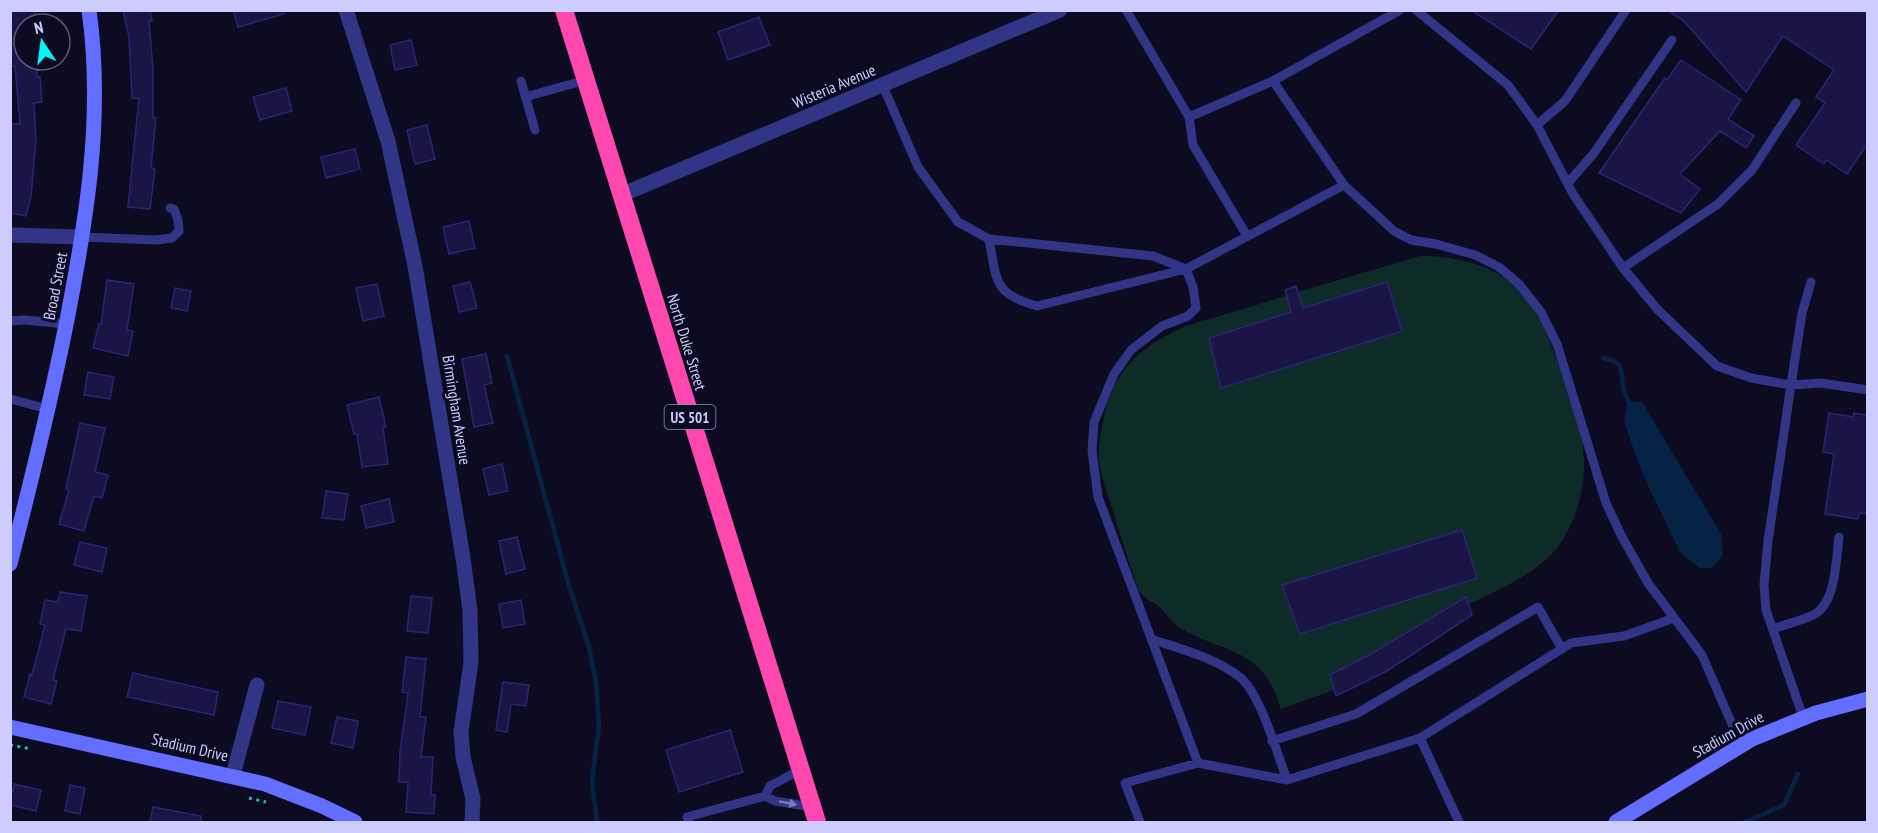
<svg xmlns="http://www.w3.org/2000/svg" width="1878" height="833" viewBox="0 0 1878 833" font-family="'PT Sans Narrow',sans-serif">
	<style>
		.green { fill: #0d2c28 }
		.water { fill: #062346 }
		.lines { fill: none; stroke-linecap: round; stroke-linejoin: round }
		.stream { stroke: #062346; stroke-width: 4.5 }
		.building { fill: #1a1545; stroke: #2c2473; stroke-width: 1.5 }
		.path { stroke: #20bea6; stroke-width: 3; stroke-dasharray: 3 4.5; stroke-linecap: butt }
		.lane { stroke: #303586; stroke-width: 9 }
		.street { stroke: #303586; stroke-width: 15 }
		.secondary { stroke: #636dff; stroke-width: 15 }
		.highway { stroke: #ff47b0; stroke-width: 18 }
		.oneway { fill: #7779bc }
		.labels { text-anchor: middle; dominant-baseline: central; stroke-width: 6; stroke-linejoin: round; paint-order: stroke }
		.shield { fill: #0d0b22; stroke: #9392bd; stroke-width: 1.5 }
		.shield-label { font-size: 15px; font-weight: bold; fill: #cdccff }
		.street-label { font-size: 16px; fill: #cdccff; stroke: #0d0b22 }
	</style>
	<rect width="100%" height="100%" fill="#0d0b22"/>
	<!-- green -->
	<path class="green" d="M 1420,256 C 1450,256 1485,262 1510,282 C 1544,311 1556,357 1569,398 C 1573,412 1580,427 1582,441 C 1588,475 1580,513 1562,541 C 1543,571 1500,589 1469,604 L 1472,615 C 1428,644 1385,674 1336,696 L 1334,690 L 1281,709 C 1263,647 1227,655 1180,628 C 1171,623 1166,611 1157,605 C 1149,600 1145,599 1139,591 C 1129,564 1121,536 1112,508 C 1107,492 1100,475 1099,459 C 1098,447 1101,433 1103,422 C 1113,370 1139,347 1186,326 L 1286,296 L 1285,290 L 1296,286 L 1298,292 Z"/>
	<!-- water -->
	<path class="water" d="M 1628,401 L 1642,402 L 1721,534 L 1723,555 L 1711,568 L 1699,568 L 1680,552 L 1644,477 L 1631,442 L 1624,420 Z"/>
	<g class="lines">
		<!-- stream -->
		<path class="stream" d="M 507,356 L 569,586 L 589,647 L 596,682 L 599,724 L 592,781 L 597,822
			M 1603,358 C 1624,362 1620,368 1623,386 C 1624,392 1627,399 1630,405
			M 1745,822 L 1784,805 L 1798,774"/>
	</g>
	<!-- building -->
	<path class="building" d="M 10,10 L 35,10 L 34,24 L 24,24 L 24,60 L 36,60 L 37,77 L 40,77 L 42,102 L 34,103 L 36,140 L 31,196 L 26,216 L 10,213 L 10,124 L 20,124 L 15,66 L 10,66 Z
		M 123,10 L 150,10 L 152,21 L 149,21 L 153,68 L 153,118 L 156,118 L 151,168 L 155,169 L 150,209 L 128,207 L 139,98 L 132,98 L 129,37 Z
		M 233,10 L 284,10 L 284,14 L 238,27 Z
		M 1471,10 L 1559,10 L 1531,49 Z
		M 1667,10 L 1868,10 L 1868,143 L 1847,174 L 1826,160 L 1824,164 L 1796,145 L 1825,103 L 1816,97 L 1834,70 L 1783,36 L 1746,92 L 1684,21 Z
		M 759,17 L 770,45 L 728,60 L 718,32 Z
		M 411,40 L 417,65 L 395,70 L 390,45 Z
		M 1681,60 L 1741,100 L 1728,119 L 1754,136 L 1746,148 L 1720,131 L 1680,174 L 1700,189 L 1681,213 L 1599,173 L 1665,78 L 1667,80 Z
		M 286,88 L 292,111 L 260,120 L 253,97 Z
		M 427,125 L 435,159 L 415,164 L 407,130 Z
		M 355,149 L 360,169 L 326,178 L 321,157 Z
		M 469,221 L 475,248 L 449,254 L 443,227 Z
		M 107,280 L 134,284 L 127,330 L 133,331 L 128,356 L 93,348 L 99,324 L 101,324 Z
		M 470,282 L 477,308 L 459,312 L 453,286 Z
		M 1387,282 L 1402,331 L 1221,388 L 1209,338 L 1291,312 L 1285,290 L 1296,286 L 1303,308 Z
		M 377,284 L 384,316 L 363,321 L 356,288 Z
		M 175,288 L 191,291 L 187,311 L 171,308 Z
		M 486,354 L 492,383 L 484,385 L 493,423 L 474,427 L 462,359 Z
		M 88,372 L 114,377 L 110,399 L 84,395 Z
		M 379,397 L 386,427 L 383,428 L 388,464 L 362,467 L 357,434 L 354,434 L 347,405 Z
		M 1829,413 L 1853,417 L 1854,413 L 1868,415 L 1868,514 L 1859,513 L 1858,519 L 1825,514 L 1834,454 L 1823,452 Z
		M 80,423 L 105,428 L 95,472 L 108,475 L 102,498 L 94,496 L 84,531 L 59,524 L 69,490 L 66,489 Z
		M 502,464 L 508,491 L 489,495 L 483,469 Z
		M 326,491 L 348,494 L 344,520 L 322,518 Z
		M 389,499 L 394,522 L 366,528 L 361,506 Z
		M 1462,530 L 1477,578 L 1300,634 L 1282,585 Z
		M 517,537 L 525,569 L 506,574 L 499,541 Z
		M 80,542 L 107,548 L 102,572 L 74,565 Z
		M 60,592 L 87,596 L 81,631 L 66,629 L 53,680 L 57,681 L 51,704 L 24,697 L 30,674 L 32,675 L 45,625 L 40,624 L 45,600 L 58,602 Z
		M 411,596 L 432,598 L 428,633 L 407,631 Z
		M 1466,597 L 1472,615 L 1387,671 L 1336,696 L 1330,675 L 1371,654 Z
		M 521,600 L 525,624 L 503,628 L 499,604 Z
		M 406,657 L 426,659 L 420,717 L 426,717 L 421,757 L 433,757 L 431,795 L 435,795 L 434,814 L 406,812 L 408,782 L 399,782 L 400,752 L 408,693 L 402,692 Z
		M 133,673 L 218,692 L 214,715 L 127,697 Z
		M 503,682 L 529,685 L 526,706 L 511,704 L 507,732 L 496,730 Z
		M 278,701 L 311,707 L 305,735 L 272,728 Z
		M 337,717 L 358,721 L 353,748 L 331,743 Z
		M 730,730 L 743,772 L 679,792 L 666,750 Z
		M 14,784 L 41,790 L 36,811 L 10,805 L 10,790 L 13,791 Z
		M 70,785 L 85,788 L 80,814 L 65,811 Z
		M 153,807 L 201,816 L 201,822 L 150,822 Z"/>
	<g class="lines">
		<!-- path -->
		<path class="path" d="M 10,745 L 32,749
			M 249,798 L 266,802"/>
		<!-- lane -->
		<path class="lane" d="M 1126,10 L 1189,117 L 1273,81 L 1344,185
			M 1416,10 L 1508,85 L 1537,125 L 1573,194 L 1623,268 L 1658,310 L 1717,366 L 1751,378 L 1791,385 L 1821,383 L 1868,390
			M 521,81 L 535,130
			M 1273,81 L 1400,10
			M 883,86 L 918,167 L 958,222 L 989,239 C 997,279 992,294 1037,306 L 1186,269 L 1153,256 L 989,239
			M 525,97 L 586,80
			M 1189,117 L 1193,145 L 1247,236
			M 1537,125 L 1565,101 L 1626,10
			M 1568,183 L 1594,153 L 1672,40
			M 83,237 L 156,240 L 172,238 L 179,231 L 178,220 L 174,209 L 170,208
			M 1623,268 L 1718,204 L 1752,170 L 1796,103
			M 10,321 L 25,320 L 66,324
			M 10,399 L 48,409
			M 1773,629 C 1786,624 1801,621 1813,615 C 1836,604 1836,560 1839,537
			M 1151,639 C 1181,649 1216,658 1241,678 C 1261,696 1277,753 1287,780
			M 1803,717 L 1766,610 L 1764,585 L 1768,541 L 1791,385 L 1802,313 L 1811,282
			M 1420,738 L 1459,822
			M 1272,741 L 1356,714 L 1538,607 L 1562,649
			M 1198,763 L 1098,497 L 1092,451 L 1094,422 L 1114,374 L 1131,350 L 1162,326 L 1188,316 L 1196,308 L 1193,287 L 1186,269 L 1344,185 L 1394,231 L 1411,240 L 1436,244 L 1475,255 L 1499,267 L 1519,284 L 1541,312 L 1557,344 L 1606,503 L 1622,537 L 1648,583 L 1702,655 L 1741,745
			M 765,796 L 770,786 L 800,770
			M 689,822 L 687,817 L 765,796 L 775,801 L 812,807
			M 1140,822 L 1125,783 L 1198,763 L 1287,780 L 1420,738 L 1571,643 L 1624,636 L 1674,618"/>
		<!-- street -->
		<path class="street" d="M 346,10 L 388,141 L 415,266 L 463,558 L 470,610 L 471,662 L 461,732 L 463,757 L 473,799 L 472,822
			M 621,195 L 1060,10
			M 10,235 L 83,237
			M 233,775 L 257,685"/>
		<!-- secondary -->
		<path class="secondary" d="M 10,564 C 30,486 49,408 65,330 C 86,224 104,118 89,10
			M 10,727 L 265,784 L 322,806 L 355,822
			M 1616,822 L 1752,739 L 1816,713 L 1868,699"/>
		<!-- highway -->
		<path class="highway" d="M 564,10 L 817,822"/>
	</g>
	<!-- one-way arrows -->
	<defs><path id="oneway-solid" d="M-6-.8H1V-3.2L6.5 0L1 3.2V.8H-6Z" transform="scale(1.5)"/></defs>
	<use class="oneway" href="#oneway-solid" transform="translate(788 803) rotate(10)"/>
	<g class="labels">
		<!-- shield labels -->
		<rect class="shield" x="664.5" y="405" width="51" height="24" rx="4.5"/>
		<g class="shield-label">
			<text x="690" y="417">US 501</text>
		</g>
		<!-- street labels -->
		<g class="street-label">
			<text transform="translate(834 86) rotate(-23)">Wisteria Avenue</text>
			<text transform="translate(55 286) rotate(-79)">Broad Street</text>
			<text transform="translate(687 342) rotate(73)">North Duke Street</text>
			<text transform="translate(457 410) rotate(81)">Birmingham Avenue</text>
			<text transform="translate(1728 734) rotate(-29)">Stadium Drive</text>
			<text transform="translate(190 747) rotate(13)">Stadium Drive</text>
		</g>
	</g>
	<!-- border -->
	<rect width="1878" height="833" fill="none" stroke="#cdccff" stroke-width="24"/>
	<!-- north arrow -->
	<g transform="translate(42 42) rotate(347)"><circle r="28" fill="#0d0b22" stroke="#5a587a" stroke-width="1.5"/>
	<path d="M0-4.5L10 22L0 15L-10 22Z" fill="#00f5f7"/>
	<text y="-9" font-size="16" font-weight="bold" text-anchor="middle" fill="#cdccff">N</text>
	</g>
</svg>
